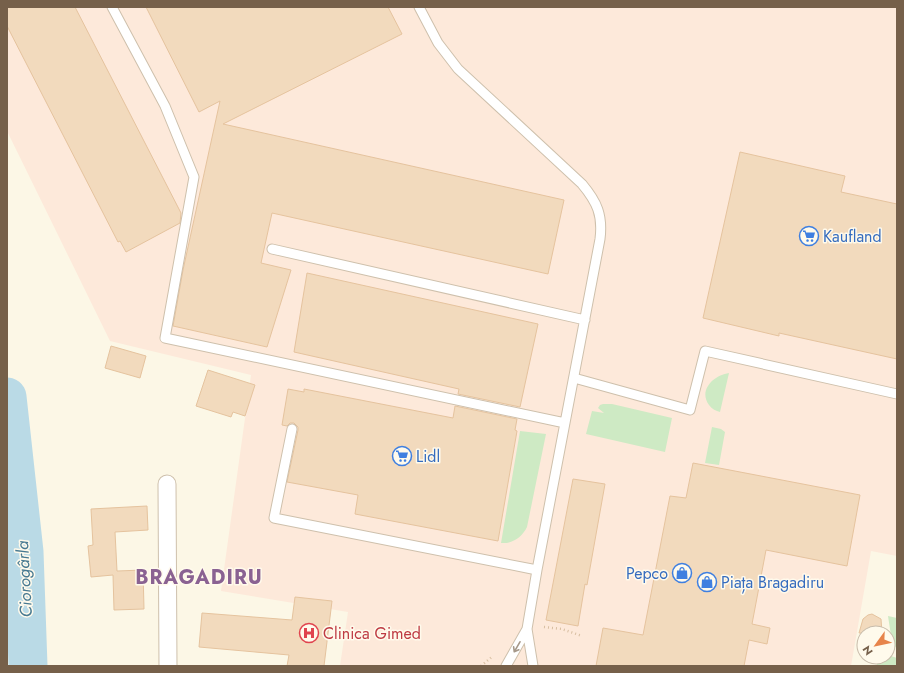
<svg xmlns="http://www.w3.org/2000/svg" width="904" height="673" viewBox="0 0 904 673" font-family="Jost,sans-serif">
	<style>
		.commercial { fill: #fde9da }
		.green { fill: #ceeac4 }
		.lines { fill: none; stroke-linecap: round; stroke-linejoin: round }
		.river { stroke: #badae6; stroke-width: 39 }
		.building { fill: #f2dabd; stroke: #e5c39e }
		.lane-casing { stroke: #cec0ac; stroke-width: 11 }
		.street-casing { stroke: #cec0ac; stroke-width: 19 }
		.path { stroke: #d7bea0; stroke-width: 2.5; stroke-dasharray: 1 3; stroke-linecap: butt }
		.lane { stroke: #fff; stroke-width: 9 }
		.street { stroke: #fff; stroke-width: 17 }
		.oneway { stroke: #a69889 }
		.labels { text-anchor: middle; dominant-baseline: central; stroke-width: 3; stroke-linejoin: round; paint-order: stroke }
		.shop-label { font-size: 16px; fill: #366cbe; stroke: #fffaec; text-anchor: start }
		.health-label { font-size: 16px; fill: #be3a42; stroke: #fffaec; text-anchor: start }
		.water-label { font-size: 17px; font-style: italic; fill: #477991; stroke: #fffaec }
		.district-label { font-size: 20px; font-weight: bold; letter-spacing: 1px; fill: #8a6292; stroke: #fffaec }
	</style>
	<rect width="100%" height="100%" fill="#fcf7e6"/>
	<!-- commercial -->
	<path class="commercial" d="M 7,7 L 897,7 L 897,556 L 871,551 L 851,666 L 340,666 L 348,612 L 221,591 L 251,375 L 110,341 L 7,131 Z"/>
	<!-- green -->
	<path class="green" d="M 729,373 L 720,412 C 716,411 712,409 709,405 C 698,390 714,375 729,373 Z
		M 603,404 L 612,404 L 672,418 L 665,452 L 586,434 L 592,411 L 604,413 L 598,408 L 600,405 Z
		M 712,427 L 721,429 L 725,432 L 719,465 L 705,463 Z
		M 520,431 L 546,434 L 527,527 C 522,537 513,544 501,543 Z
		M 888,616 L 897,618 L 897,649 L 892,642 Z
		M 891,656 L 897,658 L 897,665 L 876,666 L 879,661 Z"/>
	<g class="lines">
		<!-- river -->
		<path class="river" d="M 7,397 L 24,552 L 28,666"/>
	</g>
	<!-- building -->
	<path class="building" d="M 7,7 L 75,7 L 181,213 L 180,223 L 126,252 L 120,241 L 118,242 L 7,26 Z
		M 146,7 L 388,7 L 402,34 L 223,124 L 564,200 L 548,274 L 272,213 L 261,263 L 291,270 L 267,347 L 173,326 L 183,270 L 220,101 L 199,112 Z
		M 740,152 L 845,176 L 841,192 L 897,204 L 897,359 L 779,333 L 779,336 L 703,318 Z
		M 307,273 L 538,324 L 520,407 L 458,394 L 459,389 L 294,352 Z
		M 111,346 L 146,356 L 140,378 L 105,368 Z
		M 208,370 L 255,385 L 245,416 L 233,412 L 231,417 L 196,406 Z
		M 288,389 L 304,392 L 304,389 L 453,418 L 455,406 L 517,419 L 515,430 L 517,431 L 498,541 L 355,514 L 358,495 L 287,482 L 298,430 L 298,427 L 294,423 L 290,423 L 287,426 L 282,425 Z
		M 693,463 L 860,495 L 847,566 L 766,550 L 752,624 L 770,628 L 767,644 L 749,640 L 744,666 L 596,666 L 603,628 L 643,635 L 670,496 L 686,498 Z
		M 573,479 L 605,484 L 587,585 L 585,584 L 578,626 L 546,620 Z
		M 147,506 L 148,530 L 115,532 L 117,571 L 143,570 L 144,609 L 114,610 L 113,575 L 91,577 L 88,546 L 93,545 L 91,509 Z
		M 295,597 L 332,601 L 324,666 L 287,666 L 289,655 L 199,647 L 202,613 L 292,620 Z
		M 872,614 L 881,619 L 882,633 L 859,633 L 863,619 L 868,615 Z"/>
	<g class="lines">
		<defs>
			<path id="lane" d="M 112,7 L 165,106 L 194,177 L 165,338 L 565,423
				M 419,7 L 438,43 L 458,69 L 582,184 C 597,202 603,215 600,239 L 537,570 L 527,629 L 506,666
				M 272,249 L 585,320
				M 574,378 L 690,410 L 705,351 L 897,394
				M 292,429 L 274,518 L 537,570
				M 527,629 L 533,666"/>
			<path id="street" d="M 167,484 L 168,666"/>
		</defs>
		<!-- lane casing -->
		<use href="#lane" class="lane-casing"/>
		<!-- street casing -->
		<use href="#street" class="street-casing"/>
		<!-- path -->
		<path class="path" d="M 544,627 L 562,629 L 582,636
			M 481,666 L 493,656"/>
		<!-- lane -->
		<use href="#lane" class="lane"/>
		<!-- street -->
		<use href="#street" class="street"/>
	</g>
	<!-- one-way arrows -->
	<defs><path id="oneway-shaft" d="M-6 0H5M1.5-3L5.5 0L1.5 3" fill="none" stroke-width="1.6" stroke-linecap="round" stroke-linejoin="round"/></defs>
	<use class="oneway" href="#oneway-shaft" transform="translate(517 647) rotate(120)"/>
	<!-- icons -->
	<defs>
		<symbol id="supermarket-ring" viewBox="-11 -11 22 22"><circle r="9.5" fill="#fffaec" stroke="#3f7fe0" stroke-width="1.5"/><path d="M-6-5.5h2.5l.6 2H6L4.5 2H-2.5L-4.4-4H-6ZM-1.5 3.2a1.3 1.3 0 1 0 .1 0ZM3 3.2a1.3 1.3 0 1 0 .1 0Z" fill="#3f7fe0"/></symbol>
		<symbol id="shop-ring" viewBox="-11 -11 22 22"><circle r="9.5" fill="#fffaec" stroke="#3f7fe0" stroke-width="1.5"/><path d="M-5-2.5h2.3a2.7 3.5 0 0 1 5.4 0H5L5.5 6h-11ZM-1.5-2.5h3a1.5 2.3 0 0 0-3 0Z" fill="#3f7fe0"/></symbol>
		<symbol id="hospital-ring" viewBox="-11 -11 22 22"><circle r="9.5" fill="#fffaec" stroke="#e0444e" stroke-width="1.5"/><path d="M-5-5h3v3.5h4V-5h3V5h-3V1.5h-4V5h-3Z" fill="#e0444e"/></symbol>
	</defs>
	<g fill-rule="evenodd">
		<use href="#supermarket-ring" x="798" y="225" width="22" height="22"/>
		<use href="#supermarket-ring" x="391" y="445" width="22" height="22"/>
		<use href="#shop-ring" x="671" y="562" width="22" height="22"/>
		<use href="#shop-ring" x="696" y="571" width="22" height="22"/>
		<use href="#hospital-ring" x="298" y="622" width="22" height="22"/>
	</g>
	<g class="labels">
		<!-- shop labels -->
		<g class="shop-label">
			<text x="823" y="236">Kaufland</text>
			<text x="416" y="456">Lidl</text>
			<text x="668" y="573" text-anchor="end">Pepco</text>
			<text x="721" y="582">Piața Bragadiru</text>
		</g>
		<!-- health labels -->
		<g class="health-label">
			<text x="323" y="633">Clinica Gimed</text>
		</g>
		<!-- water labels -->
		<g class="water-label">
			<text transform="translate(24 579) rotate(-93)">Ciorogârla</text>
		</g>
		<!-- district labels -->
		<g class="district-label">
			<text x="199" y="577">BRAGADIRU</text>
		</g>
	</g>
	<!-- border -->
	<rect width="904" height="673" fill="none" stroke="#76604a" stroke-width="16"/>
	<!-- north arrow -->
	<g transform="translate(876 645) rotate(237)"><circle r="19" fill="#fffaec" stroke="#c8bcab"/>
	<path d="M0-3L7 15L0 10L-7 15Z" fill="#e7844b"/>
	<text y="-6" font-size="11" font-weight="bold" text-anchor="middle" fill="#76604a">N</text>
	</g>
</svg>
